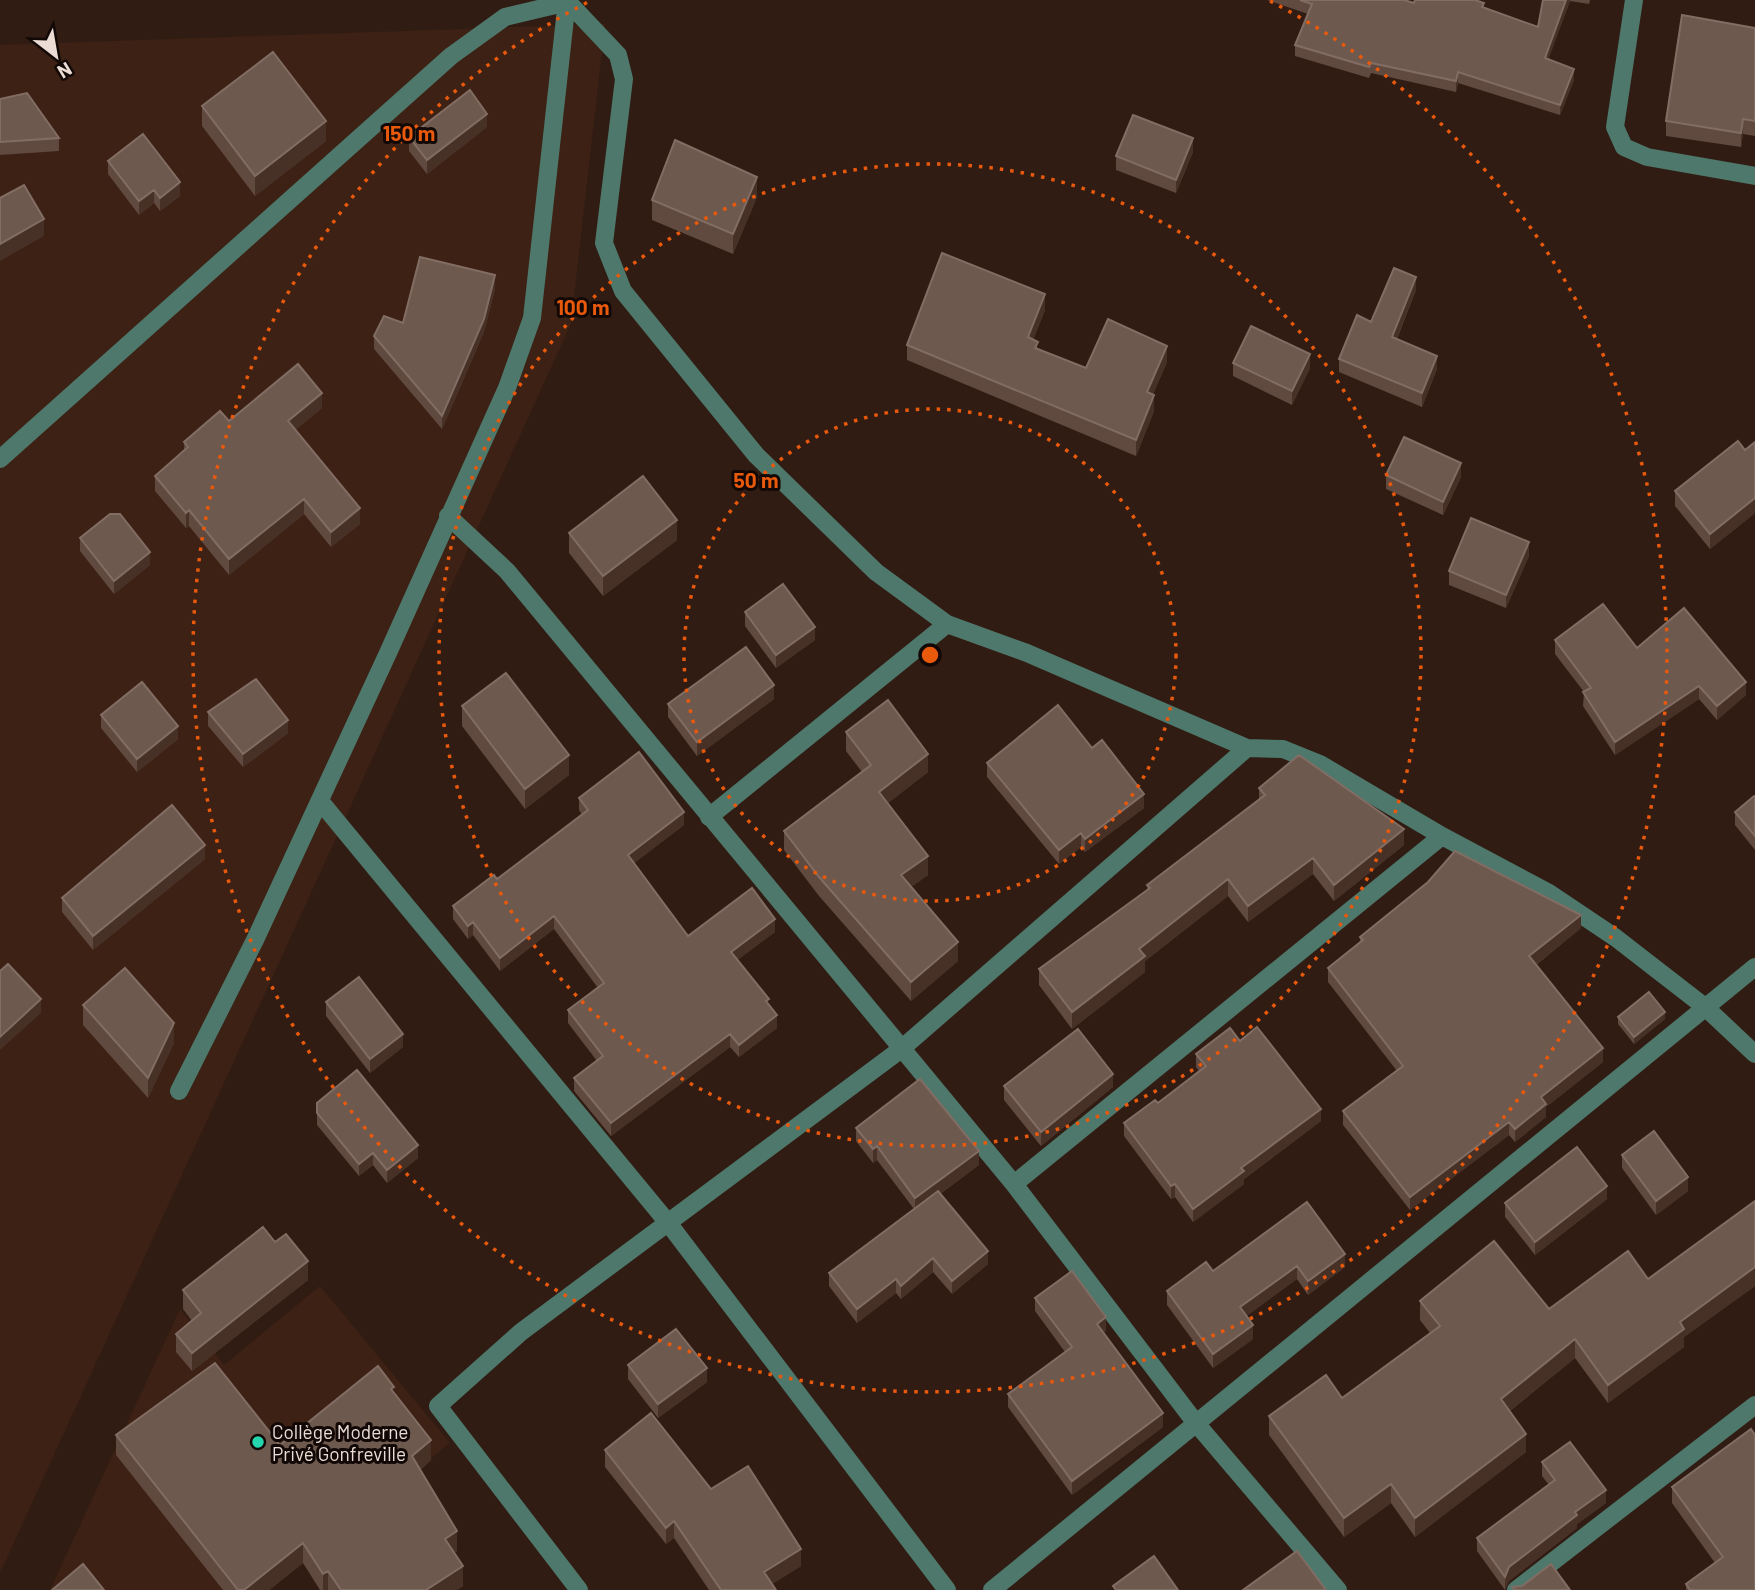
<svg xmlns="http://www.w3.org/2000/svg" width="1755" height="1590" viewBox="0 0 1755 1590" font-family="Barlow,sans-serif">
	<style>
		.built { fill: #3c2114 }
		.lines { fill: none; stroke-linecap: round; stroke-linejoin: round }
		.minor { stroke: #4d786b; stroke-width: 18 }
		.wall { fill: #60493e }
		.shaded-wall { fill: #473026 }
		.building { fill: #6e594f; stroke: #826d64; stroke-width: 2 }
		.ring { fill: none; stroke: #e8590c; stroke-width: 3.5; stroke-dasharray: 3.5 7 }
		.poi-dot { fill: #25d5ae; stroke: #120906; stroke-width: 2.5 }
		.labels { text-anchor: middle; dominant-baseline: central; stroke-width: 6; stroke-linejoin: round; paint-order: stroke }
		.poi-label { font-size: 19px; fill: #ebdcd6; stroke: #120906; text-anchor: start }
		.centre { fill: #e8590c; stroke: #120906; stroke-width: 3.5 }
		.ring-label { font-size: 21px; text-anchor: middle; font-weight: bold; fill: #e8590c; stroke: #120906; stroke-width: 6; stroke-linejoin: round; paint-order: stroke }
	</style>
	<rect width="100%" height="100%" fill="#311c13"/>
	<!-- built -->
	<path class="built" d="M 605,24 L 571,324 L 0,1573 L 0,45 Z
		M 320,1286 L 450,1443 L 270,1590 L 50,1590 L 180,1309 L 224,1365 Z"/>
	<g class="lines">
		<!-- minor -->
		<path class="minor" d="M 1634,0 L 1615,127 L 1624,147 L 1647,157 L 1755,176
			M 0,459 L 451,56 L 505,17 L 568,2 L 618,55 L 624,79 L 604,243 L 623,291 L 756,455 L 876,572 L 947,624
			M 448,516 L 507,571 L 1014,1184 L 1195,1422 L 1338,1590
			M 320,801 L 669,1224 L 947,1590
			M 709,817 L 947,624 L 1027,653 L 1247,748 L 1283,749 L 1320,764 L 1442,836 L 1549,893 L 1616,938 L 1705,1007 L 1755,1054
			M 179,1091 L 255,940 L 388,653 L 507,388 L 532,318 L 567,0
			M 1014,1184 L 1442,836
			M 579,1590 L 438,1406 L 521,1332 L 900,1050 L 1247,748
			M 992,1590 L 1755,967
			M 1516,1590 L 1755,1405"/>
	</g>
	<!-- wall -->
	<path class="wall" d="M 1267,0 L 1404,0 L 1414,3 L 1484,7 L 1538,27 L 1543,0 L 1590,0 L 1589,4 L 1570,1 L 1548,59 L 1574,80 L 1560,115 L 1458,83 L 1456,92 L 1371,73 L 1369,78 L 1295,56 L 1295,45 L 1308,14 Z
		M 1755,28 L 1755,136 L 1743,134 L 1741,147 L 1666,136 L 1666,121 Z
		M 0,99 L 59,138 L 59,151 L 0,155 Z
		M 202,106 L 326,141 L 255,196 L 202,126 Z
		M 487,127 L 427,174 L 409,151 L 409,137 Z
		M 1193,152 L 1176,193 L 1116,170 L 1116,156 Z
		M 108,161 L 180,196 L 160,211 L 154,203 L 139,215 L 108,174 Z
		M 757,197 L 733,254 L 652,220 L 652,200 Z
		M 495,289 L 484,332 L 442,429 L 374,349 L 374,336 L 403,323 Z
		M 1416,290 L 1397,339 L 1437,369 L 1422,407 L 1339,372 L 1339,359 L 1371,322 Z
		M 1045,310 L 1033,340 L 1038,349 L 1086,368 L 1167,362 L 1153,394 L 1154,411 L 1136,456 L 907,360 L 907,345 Z
		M 1233,363 L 1310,368 L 1292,405 L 1233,376 Z
		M 322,408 L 295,430 L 360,524 L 331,547 L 304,514 L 229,575 L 189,526 L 186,528 L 155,491 L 155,476 L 184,451 L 184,442 L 229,421 Z
		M 1755,442 L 1755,513 L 1710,549 L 1675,506 L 1675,491 L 1745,450 Z
		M 1386,475 L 1461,477 L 1443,515 L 1386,489 Z
		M 569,533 L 677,540 L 603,596 L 569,553 Z
		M 80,538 L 150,565 L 114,594 L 80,551 Z
		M 1529,556 L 1506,608 L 1449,585 L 1449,571 Z
		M 745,612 L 815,640 L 776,668 L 745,626 Z
		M 1555,640 L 1637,648 L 1746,695 L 1717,720 L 1699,699 L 1615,755 L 1583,706 L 1584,692 L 1555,654 Z
		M 774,699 L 697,756 L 668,717 L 668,704 Z
		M 462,706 L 569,775 L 525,809 L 462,726 Z
		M 208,712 L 288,733 L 243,767 L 208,726 Z
		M 101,715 L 178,739 L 137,772 L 101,728 Z
		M 846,732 L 928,772 L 888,803 L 928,875 L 911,887 L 958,961 L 911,1001 L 819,896 L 784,850 L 784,831 L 862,772 L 846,751 Z
		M 1092,748 L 1144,808 L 1085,852 L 1081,847 L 1059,864 L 987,777 L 987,763 Z
		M 1259,788 L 1404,845 L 1334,901 L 1313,874 L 1248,922 L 1228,896 L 1145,961 L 1145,972 L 1072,1029 L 1039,985 L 1039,969 L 1147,890 L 1147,885 L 1259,799 Z
		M 1755,797 L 1755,850 L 1735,825 L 1735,812 Z
		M 579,798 L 684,825 L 634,863 L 688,936 L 775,932 L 737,960 L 769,1005 L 777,1028 L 739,1057 L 730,1047 L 611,1136 L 574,1091 L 574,1078 L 597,1061 L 568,1023 L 568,1010 L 598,988 L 554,929 L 500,971 L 473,935 L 468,939 L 453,919 L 453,906 L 497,879 L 582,815 L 579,810 Z
		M 205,859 L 93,950 L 62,912 L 62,898 Z
		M 1581,928 L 1536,965 L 1603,1062 L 1546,1107 L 1546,1117 L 1515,1142 L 1509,1135 L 1410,1210 L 1343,1125 L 1343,1111 L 1397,1071 L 1328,982 L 1328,968 L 1360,942 L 1360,937 Z
		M 326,1002 L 403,1047 L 370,1073 L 326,1016 Z
		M 83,1005 L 174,1043 L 148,1098 L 83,1025 Z
		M 1618,1017 L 1665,1019 L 1634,1044 L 1618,1024 Z
		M 1240,1041 L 1321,1121 L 1244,1179 L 1244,1184 L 1193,1222 L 1175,1197 L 1171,1199 L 1124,1136 L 1124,1123 L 1158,1103 L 1199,1071 L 1196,1067 L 1196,1054 Z
		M 1004,1086 L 1113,1087 L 1041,1146 L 1004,1100 Z
		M 317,1103 L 418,1158 L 387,1183 L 373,1165 L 359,1176 L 317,1125 Z
		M 856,1128 L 979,1165 L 940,1194 L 988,1264 L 952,1294 L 933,1272 L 901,1299 L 896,1293 L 857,1323 L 829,1286 L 829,1273 L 914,1209 L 877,1160 L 873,1163 L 856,1141 Z
		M 1622,1155 L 1688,1191 L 1656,1215 L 1622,1168 Z
		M 1607,1199 L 1535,1255 L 1505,1217 L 1505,1203 Z
		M 1755,1201 L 1755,1286 L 1684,1337 L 1684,1347 L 1608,1403 L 1575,1358 L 1510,1411 L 1526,1452 L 1415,1537 L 1391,1503 L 1344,1537 L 1269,1435 L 1269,1416 L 1342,1398 L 1430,1333 L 1420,1320 L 1420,1301 L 1549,1309 L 1648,1279 Z
		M 1307,1202 L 1345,1267 L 1308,1295 L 1297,1279 L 1246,1316 L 1253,1339 L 1213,1368 L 1167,1305 L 1167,1291 L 1213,1271 Z
		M 275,1242 L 308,1280 L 192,1371 L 176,1352 L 176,1334 L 192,1321 L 183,1309 L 183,1290 Z
		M 1035,1298 L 1106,1331 L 1103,1333 L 1163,1427 L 1072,1495 L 1008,1407 L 1008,1394 L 1065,1352 L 1035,1311 Z
		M 628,1365 L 707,1382 L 658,1418 L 628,1379 Z
		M 394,1393 L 431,1460 L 420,1470 L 457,1551 L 454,1553 L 463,1586 L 457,1590 L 320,1590 L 303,1563 L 269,1590 L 223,1590 L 116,1455 L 116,1435 L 280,1445 Z
		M 605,1450 L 711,1489 L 801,1566 L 772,1584 L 776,1590 L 709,1590 L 674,1538 L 666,1544 L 605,1467 Z
		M 1542,1462 L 1606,1503 L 1577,1524 L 1577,1528 L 1509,1581 L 1505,1590 L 1477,1551 L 1477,1538 L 1549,1485 L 1542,1476 Z
		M 1672,1487 L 1755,1590 L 1686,1590 L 1686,1584 L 1715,1563 L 1672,1503 Z"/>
	<!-- shaded-wall -->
	<path class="shaded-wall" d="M 1566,0 L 1570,0 L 1570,1 L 1545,69 L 1545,58 Z
		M 1574,69 L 1574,80 L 1560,115 L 1560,105 Z
		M 1458,72 L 1458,83 L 1456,92 L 1456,81 Z
		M 487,114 L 487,127 L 427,174 L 427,160 Z
		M 1743,119 L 1743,134 L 1741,147 L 1741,133 Z
		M 326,121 L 326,141 L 255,196 L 255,176 Z
		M 1193,138 L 1193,152 L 1176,193 L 1176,180 Z
		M 757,177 L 757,197 L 733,254 L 733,234 Z
		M 180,182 L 180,196 L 160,211 L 160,198 Z
		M 154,190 L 154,203 L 139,215 L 139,201 Z
		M 44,219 L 44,236 L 0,261 L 0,244 Z
		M 495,275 L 495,289 L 484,332 L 442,429 L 442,416 Z
		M 1416,277 L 1416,290 L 1392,350 L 1392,337 Z
		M 1045,294 L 1045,310 L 1028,353 L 1028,337 Z
		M 1167,346 L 1167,362 L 1147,408 L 1147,392 Z
		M 1310,354 L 1310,368 L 1292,405 L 1292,391 Z
		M 1437,356 L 1437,369 L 1422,407 L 1422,393 Z
		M 322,393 L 322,408 L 288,436 L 288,421 Z
		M 1154,395 L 1154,411 L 1136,456 L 1136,440 Z
		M 1461,463 L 1461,477 L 1443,515 L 1443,502 Z
		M 1755,498 L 1755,513 L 1710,549 L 1710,534 Z
		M 304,499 L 304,514 L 229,575 L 229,559 Z
		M 360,508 L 360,524 L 331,547 L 331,532 Z
		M 189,510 L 189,526 L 186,528 L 186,513 Z
		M 677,520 L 677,540 L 603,596 L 603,576 Z
		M 1529,542 L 1529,556 L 1506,608 L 1506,595 Z
		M 150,552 L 150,565 L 114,594 L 114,581 Z
		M 815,627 L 815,640 L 776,668 L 776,655 Z
		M 1746,682 L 1746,695 L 1717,720 L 1717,706 Z
		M 774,685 L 774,699 L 697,756 L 697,742 Z
		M 1699,686 L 1699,699 L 1615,755 L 1615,742 Z
		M 288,720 L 288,733 L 243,767 L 243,754 Z
		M 178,726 L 178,739 L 137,772 L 137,759 Z
		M 928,754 L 928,772 L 879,810 L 879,792 Z
		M 569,755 L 569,775 L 525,809 L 525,789 Z
		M 1144,794 L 1144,808 L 1085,852 L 1085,839 Z
		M 684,812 L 684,825 L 628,868 L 628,855 Z
		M 1404,829 L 1404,845 L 1334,901 L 1334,885 Z
		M 1081,833 L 1081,847 L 1059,864 L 1059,850 Z
		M 205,845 L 205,859 L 93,950 L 93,936 Z
		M 928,856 L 928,875 L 901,894 L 901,875 Z
		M 1313,858 L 1313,874 L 1248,922 L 1248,906 Z
		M 1228,879 L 1228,896 L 1145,961 L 1145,972 L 1072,1029 L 1072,1012 L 1139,949 Z
		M 1581,915 L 1581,928 L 1529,970 L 1529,956 Z
		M 554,916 L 554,929 L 500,971 L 500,958 Z
		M 775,919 L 775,932 L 731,965 L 731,952 Z
		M 473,922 L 473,935 L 468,939 L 468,926 Z
		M 958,942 L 958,961 L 911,1001 L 911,982 Z
		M 41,999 L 41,1013 L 0,1050 L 0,1037 Z
		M 1665,1012 L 1665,1019 L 1634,1044 L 1634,1037 Z
		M 777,1015 L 777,1028 L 739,1057 L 739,1045 Z
		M 174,1023 L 174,1043 L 148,1098 L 148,1078 Z
		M 403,1034 L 403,1047 L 370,1073 L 370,1059 Z
		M 730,1034 L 730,1047 L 611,1136 L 611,1123 Z
		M 1603,1048 L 1603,1062 L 1546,1107 L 1546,1117 L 1515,1142 L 1515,1129 L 1541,1097 Z
		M 1113,1074 L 1113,1087 L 1041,1146 L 1041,1132 Z
		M 1321,1109 L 1321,1121 L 1244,1179 L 1244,1184 L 1193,1222 L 1193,1209 L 1241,1168 Z
		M 1509,1122 L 1509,1135 L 1410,1210 L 1410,1197 Z
		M 418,1145 L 418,1158 L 387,1183 L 387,1170 Z
		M 877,1146 L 877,1160 L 873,1163 L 873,1149 Z
		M 979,1151 L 979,1165 L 915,1212 L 915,1198 Z
		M 373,1153 L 373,1165 L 359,1176 L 359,1164 Z
		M 1688,1177 L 1688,1191 L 1656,1215 L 1656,1201 Z
		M 1175,1184 L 1175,1197 L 1171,1199 L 1171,1186 Z
		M 1607,1186 L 1607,1199 L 1535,1255 L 1535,1242 Z
		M 988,1251 L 988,1264 L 952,1294 L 952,1281 Z
		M 1345,1254 L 1345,1267 L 1308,1295 L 1308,1281 Z
		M 933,1258 L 933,1272 L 901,1299 L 901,1286 Z
		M 308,1261 L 308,1280 L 192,1371 L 192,1353 Z
		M 1297,1266 L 1297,1279 L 1240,1321 L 1240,1307 Z
		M 1755,1267 L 1755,1286 L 1684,1337 L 1684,1347 L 1608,1403 L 1608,1385 L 1680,1322 Z
		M 896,1279 L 896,1293 L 857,1323 L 857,1309 Z
		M 1106,1317 L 1106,1331 L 1097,1337 L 1097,1324 Z
		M 1253,1325 L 1253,1339 L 1213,1368 L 1213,1354 Z
		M 1575,1339 L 1575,1358 L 1501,1418 L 1501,1399 Z
		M 707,1368 L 707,1382 L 658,1418 L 658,1404 Z
		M 1163,1413 L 1163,1427 L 1072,1495 L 1072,1481 Z
		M 1526,1434 L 1526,1452 L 1415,1537 L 1415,1518 Z
		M 431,1440 L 431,1460 L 412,1476 L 412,1456 Z
		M 1391,1484 L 1391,1503 L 1344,1537 L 1344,1518 Z
		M 1606,1490 L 1606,1503 L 1577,1524 L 1577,1528 L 1509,1581 L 1505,1590 L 1505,1577 L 1509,1567 L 1575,1512 Z
		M 674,1521 L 674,1538 L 666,1544 L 666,1528 Z
		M 457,1531 L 457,1551 L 445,1559 L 445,1539 Z
		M 303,1543 L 303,1563 L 269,1590 L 244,1590 Z
		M 801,1549 L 801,1566 L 764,1589 L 764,1572 Z
		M 463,1566 L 463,1586 L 457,1590 L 426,1590 Z
		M 328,1571 L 328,1590 L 323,1590 L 323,1574 Z"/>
	<!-- building -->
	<path class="building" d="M 1300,0 L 1404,0 L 1414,3 L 1415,0 L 1475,0 L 1484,3 L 1482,7 L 1538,27 L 1543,0 L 1566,0 L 1545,58 L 1574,69 L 1560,105 L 1458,72 L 1456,81 L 1371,63 L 1369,67 L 1295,45 L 1312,4 Z
		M 1682,15 L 1755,28 L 1755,121 L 1743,119 L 1741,133 L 1666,121 Z
		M 273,52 L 326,121 L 255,176 L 202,106 Z
		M 470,90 L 487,114 L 427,160 L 409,137 Z
		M 27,93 L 59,138 L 0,142 L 0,99 Z
		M 1133,115 L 1193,138 L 1176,180 L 1116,156 Z
		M 143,134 L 180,182 L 160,198 L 154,190 L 139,201 L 108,161 Z
		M 675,140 L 757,177 L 733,234 L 652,200 Z
		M 24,185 L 44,219 L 0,244 L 0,198 Z
		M 942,253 L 1045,294 L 1028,337 L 1038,342 L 1035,348 L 1086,368 L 1108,319 L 1167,346 L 1147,392 L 1154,395 L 1136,440 L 907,345 Z
		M 420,257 L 495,275 L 484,319 L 442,416 L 374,336 L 384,316 L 403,323 Z
		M 1394,268 L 1416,277 L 1392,337 L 1437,356 L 1422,393 L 1339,359 L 1357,315 L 1371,322 Z
		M 1251,326 L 1310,354 L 1292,391 L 1233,363 Z
		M 298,364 L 322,393 L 288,421 L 360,508 L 331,532 L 304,499 L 229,559 L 189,510 L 186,513 L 155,476 L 188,447 L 184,442 L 220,411 L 229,421 Z
		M 1404,437 L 1461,463 L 1443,502 L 1386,475 Z
		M 1738,441 L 1745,450 L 1755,442 L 1755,498 L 1710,534 L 1675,491 Z
		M 643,476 L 677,520 L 603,576 L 569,533 Z
		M 110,514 L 120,514 L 150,552 L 114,581 L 80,538 Z
		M 1471,518 L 1529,542 L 1506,595 L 1449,571 Z
		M 783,584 L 815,627 L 776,655 L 745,612 Z
		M 1603,604 L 1637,648 L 1684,608 L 1746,682 L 1717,706 L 1699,686 L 1615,742 L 1583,692 L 1591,688 L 1555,640 Z
		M 746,647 L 774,685 L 697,742 L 668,704 Z
		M 506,673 L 569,755 L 525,789 L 462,706 Z
		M 256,679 L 288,720 L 243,754 L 208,712 Z
		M 142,682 L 178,726 L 137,759 L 101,715 Z
		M 888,700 L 928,754 L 879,792 L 928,856 L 901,875 L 958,942 L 911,982 L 819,877 L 784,831 L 871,765 L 846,732 Z
		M 1058,705 L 1092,748 L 1102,740 L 1144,794 L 1085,839 L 1081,833 L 1059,850 L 987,763 Z
		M 639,752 L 684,812 L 628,855 L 688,936 L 752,888 L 775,919 L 731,952 L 769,999 L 766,1001 L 777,1015 L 739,1045 L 730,1034 L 611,1123 L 574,1078 L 603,1056 L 568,1010 L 604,983 L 554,916 L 500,958 L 473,922 L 468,926 L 453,906 L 494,875 L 497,879 L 588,810 L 579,798 Z
		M 1299,755 L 1404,829 L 1334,885 L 1313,858 L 1248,906 L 1228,879 L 1139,949 L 1145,956 L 1072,1012 L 1039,969 L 1150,888 L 1147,885 L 1265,795 L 1259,788 Z
		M 1754,796 L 1755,797 L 1755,836 L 1735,812 Z
		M 172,805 L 205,845 L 93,936 L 62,898 Z
		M 1455,851 L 1581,915 L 1529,956 L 1603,1048 L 1541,1097 L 1546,1104 L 1515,1129 L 1509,1122 L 1410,1197 L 1343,1111 L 1403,1066 L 1328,968 L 1363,940 L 1360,937 L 1428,882 Z
		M 8,964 L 41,999 L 0,1037 L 0,971 Z
		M 125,968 L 174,1023 L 148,1078 L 83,1005 Z
		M 359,977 L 403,1034 L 370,1059 L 326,1002 Z
		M 1649,992 L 1665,1012 L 1634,1037 L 1618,1017 Z
		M 1257,1027 L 1321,1109 L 1241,1168 L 1244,1171 L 1193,1209 L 1175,1184 L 1171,1186 L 1124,1123 L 1155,1100 L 1158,1103 L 1206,1066 L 1196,1054 L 1230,1028 L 1240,1041 Z
		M 1078,1029 L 1113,1074 L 1041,1132 L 1004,1086 Z
		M 357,1070 L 418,1145 L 387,1170 L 373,1153 L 359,1164 L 317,1113 L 317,1103 Z
		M 920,1079 L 979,1151 L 915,1198 L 877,1146 L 873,1149 L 856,1128 Z
		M 1654,1131 L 1688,1177 L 1656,1201 L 1622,1155 Z
		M 1577,1147 L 1607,1186 L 1535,1242 L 1505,1203 Z
		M 938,1191 L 988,1251 L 952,1281 L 933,1258 L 901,1286 L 896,1279 L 857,1309 L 829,1273 Z
		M 1755,1201 L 1755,1267 L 1680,1322 L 1684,1329 L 1608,1385 L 1575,1339 L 1501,1399 L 1526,1434 L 1415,1518 L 1391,1484 L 1344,1518 L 1269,1416 L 1326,1375 L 1342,1398 L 1440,1326 L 1420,1301 L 1494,1241 L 1549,1309 L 1628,1251 L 1648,1279 Z
		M 1307,1202 L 1345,1254 L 1308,1281 L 1297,1266 L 1240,1307 L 1253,1325 L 1213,1354 L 1167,1291 L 1206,1262 L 1213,1271 Z
		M 263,1227 L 275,1242 L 286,1234 L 308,1261 L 192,1353 L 176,1334 L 201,1313 L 183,1290 Z
		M 1072,1271 L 1106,1317 L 1097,1324 L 1163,1413 L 1072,1481 L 1008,1394 L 1072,1347 L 1035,1298 Z
		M 676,1329 L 707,1368 L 658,1404 L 628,1365 Z
		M 215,1363 L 280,1445 L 378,1366 L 394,1387 L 391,1389 L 431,1440 L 412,1456 L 457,1531 L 445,1539 L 463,1566 L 426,1590 L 341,1590 L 328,1571 L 323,1574 L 303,1543 L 244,1590 L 238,1590 L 116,1435 Z
		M 651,1413 L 711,1489 L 748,1466 L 801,1549 L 764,1572 L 776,1590 L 721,1590 L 674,1521 L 666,1528 L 605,1450 Z
		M 1751,1429 L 1755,1435 L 1755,1590 L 1690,1590 L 1686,1584 L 1723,1557 L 1672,1487 Z
		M 1570,1442 L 1606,1490 L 1575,1512 L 1577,1515 L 1509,1567 L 1505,1577 L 1477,1538 L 1555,1480 L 1542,1462 Z
		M 1297,1551 L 1326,1590 L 1243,1590 Z
		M 1154,1556 L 1178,1590 L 1116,1590 L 1113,1586 Z
		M 83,1564 L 104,1590 L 52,1590 Z
		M 1551,1564 L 1570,1590 L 1515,1590 L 1512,1587 L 1522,1586 Z"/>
	<!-- distance rings -->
	<g class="ring">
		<circle cx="930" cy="655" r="246"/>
		<circle cx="930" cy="655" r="491"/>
		<path d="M1270 1A737 737 0 1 1 590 1"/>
	</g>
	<!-- markers -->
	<circle class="poi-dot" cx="258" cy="1442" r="7"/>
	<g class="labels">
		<!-- poi labels -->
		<g class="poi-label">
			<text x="272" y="1431">Collège Moderne<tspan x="272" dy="22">Privé Gonfreville</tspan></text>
		</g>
	</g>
	<circle cx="930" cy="655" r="10" class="centre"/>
	<g class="ring-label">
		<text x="409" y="141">150 m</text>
		<text x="583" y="315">100 m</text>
		<text x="756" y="488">50 m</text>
	</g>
	<!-- north arrow -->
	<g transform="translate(56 56) rotate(149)" stroke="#120906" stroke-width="5" paint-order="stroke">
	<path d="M0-5L12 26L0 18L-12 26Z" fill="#ebdcd6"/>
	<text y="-10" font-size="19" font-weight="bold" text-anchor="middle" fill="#ebdcd6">N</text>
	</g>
</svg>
